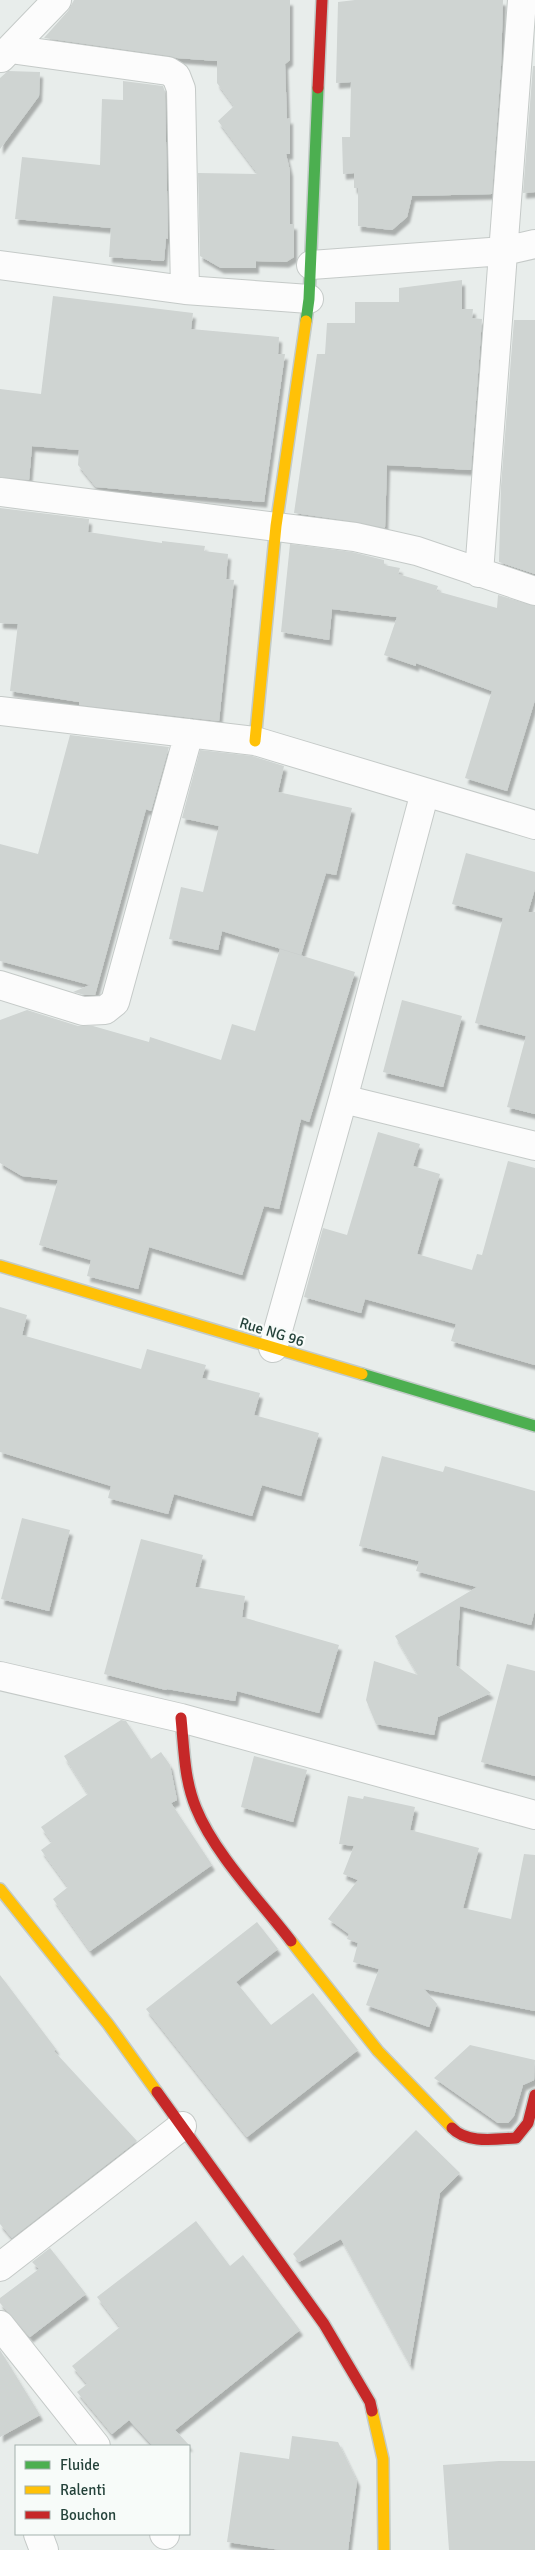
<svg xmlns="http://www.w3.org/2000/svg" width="535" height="2550" viewBox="0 0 535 2550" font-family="Signika,sans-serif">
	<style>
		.building { fill: #cfd4d2; filter: url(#shadow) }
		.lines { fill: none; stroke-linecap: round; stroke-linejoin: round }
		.street-casing { stroke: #c5cac8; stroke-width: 30 }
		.fast-casing { stroke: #c3cbc8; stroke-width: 14 }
		.slow-casing { stroke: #c3cbc8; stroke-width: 14 }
		.jam-casing { stroke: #c3cbc8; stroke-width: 14 }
		.street { stroke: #fcfcfc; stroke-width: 28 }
		.fast { stroke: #4caf50; stroke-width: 11 }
		.slow { stroke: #ffc107; stroke-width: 11 }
		.jam { stroke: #c62828; stroke-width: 11 }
		.labels { text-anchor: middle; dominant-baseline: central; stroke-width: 4.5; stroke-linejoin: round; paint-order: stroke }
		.street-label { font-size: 15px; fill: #24423a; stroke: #f7fbf9 }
	</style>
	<defs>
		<filter id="shadow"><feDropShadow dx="3" dy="5.5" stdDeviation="1" flood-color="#0004"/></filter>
	</defs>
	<rect width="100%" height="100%" fill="#e8edeb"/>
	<!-- building -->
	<path class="building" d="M 74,0 L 290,0 L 290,60 L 285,64 L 287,119 L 290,118 L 290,154 L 286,154 L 290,171 L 290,224 L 294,224 L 294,257 L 286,262 L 256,261 L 256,268 L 221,268 L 200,256 L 198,173 L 258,174 L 218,121 L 234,106 L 217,83 L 217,61 L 177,58 L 170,56 L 44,38 L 68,11 Z
		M 355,0 L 503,0 L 501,66 L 492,194 L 412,196 L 407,217 L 392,230 L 358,226 L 358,188 L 354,188 L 354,173 L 343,174 L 342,137 L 350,137 L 351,82 L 336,83 L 338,2 Z
		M 533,66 L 535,66 L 535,192 L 523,193 Z
		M 8,71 L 40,72 L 39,96 L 0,149 L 0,78 Z
		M 123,81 L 163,86 L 165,92 L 168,239 L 166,238 L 164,261 L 109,257 L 111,228 L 15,219 L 22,157 L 100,165 L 102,99 L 123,100 Z
		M 462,280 L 462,309 L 473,309 L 472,318 L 482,319 L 471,470 L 387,465 L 385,528 L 357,522 L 294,513 L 317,354 L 325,354 L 327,323 L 355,323 L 355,302 L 399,302 L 399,288 Z
		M 53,296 L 193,313 L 191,329 L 279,337 L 278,354 L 285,354 L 264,502 L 96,487 L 78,465 L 79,450 L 32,446 L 29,480 L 0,477 L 0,389 L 41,394 Z
		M 514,320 L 535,320 L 535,574 L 499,562 L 501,486 Z
		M 0,508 L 89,519 L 88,532 L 162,543 L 162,541 L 205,546 L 204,551 L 228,554 L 226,579 L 234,580 L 219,721 L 79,705 L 79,702 L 10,691 L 18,624 L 0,623 Z
		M 290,544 L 352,552 L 384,560 L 384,565 L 400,568 L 398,574 L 438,586 L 436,591 L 497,608 L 498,595 L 535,606 L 535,700 L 507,791 L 465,778 L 492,691 L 416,663 L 416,666 L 384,655 L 397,617 L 332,609 L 329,640 L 281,632 Z
		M 70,735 L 169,747 L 151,811 L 146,809 L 95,995 L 85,995 L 73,992 L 90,985 L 0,961 L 0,844 L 38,854 Z
		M 200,750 L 252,756 L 284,766 L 278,792 L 352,808 L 336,875 L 326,873 L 301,955 L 222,931 L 218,950 L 169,939 L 181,887 L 203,892 L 219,826 L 182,818 Z
		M 466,853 L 535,872 L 535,889 L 528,912 L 535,912 L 535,1114 L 507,1107 L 526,1036 L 475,1023 L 503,918 L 452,904 Z
		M 280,949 L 355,972 L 309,1122 L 301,1119 L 279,1209 L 264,1206 L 242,1275 L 149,1247 L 138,1289 L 87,1276 L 91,1260 L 39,1245 L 58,1180 L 22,1176 L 0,1163 L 0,1020 L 27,1010 L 78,1026 L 93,1026 L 149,1042 L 150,1037 L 221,1060 L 232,1024 L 255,1031 Z
		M 402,1000 L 462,1016 L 443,1087 L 383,1072 Z
		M 378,1132 L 420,1144 L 413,1166 L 440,1174 L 417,1254 L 472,1270 L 477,1254 L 482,1255 L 508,1161 L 535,1168 L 535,1365 L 451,1341 L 456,1324 L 365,1299 L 361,1313 L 304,1297 L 323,1228 L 347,1235 Z
		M 0,1307 L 27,1315 L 22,1335 L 141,1369 L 147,1349 L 206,1365 L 202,1378 L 260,1393 L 254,1415 L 319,1433 L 301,1496 L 262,1485 L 252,1516 L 174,1494 L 168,1514 L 108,1498 L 111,1486 L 0,1452 Z
		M 382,1456 L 443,1472 L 445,1466 L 535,1491 L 535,1610 L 531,1625 L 460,1606 L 456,1665 L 491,1693 L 438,1717 L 434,1735 L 376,1724 L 366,1700 L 374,1661 L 418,1675 L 395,1636 L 477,1587 L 416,1571 L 419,1561 L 359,1546 Z
		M 22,1518 L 70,1530 L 49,1611 L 1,1599 Z
		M 141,1539 L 203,1555 L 195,1587 L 245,1596 L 242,1617 L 339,1645 L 319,1713 L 237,1691 L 235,1701 L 167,1689 L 166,1690 L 104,1674 Z
		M 507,1664 L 535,1671 L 535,1776 L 481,1762 Z
		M 121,1720 L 126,1721 L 151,1759 L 161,1752 L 170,1765 L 177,1800 L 171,1803 L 212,1865 L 90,1951 L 53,1899 L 68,1887 L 41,1850 L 52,1842 L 41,1827 L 88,1794 L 64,1756 Z
		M 254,1756 L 307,1770 L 293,1822 L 241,1807 Z
		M 348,1796 L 363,1799 L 364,1796 L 415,1807 L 410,1830 L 479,1848 L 463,1908 L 511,1919 L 524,1854 L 535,1855 L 535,2011 L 424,1989 L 437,2004 L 429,2027 L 366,2005 L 379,1969 L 353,1962 L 358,1943 L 347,1939 L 349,1934 L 328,1919 L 358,1880 L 343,1874 L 354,1846 L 339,1844 Z
		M 257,1922 L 278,1949 L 236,1982 L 271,2025 L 313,1993 L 358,2050 L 247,2137 L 146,2009 Z
		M 0,1975 L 56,2049 L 54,2051 L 137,2141 L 12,2238 L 0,2224 Z
		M 470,2045 L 535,2060 L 534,2080 L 523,2085 L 514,2116 L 508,2123 L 498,2123 L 434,2078 Z
		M 416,2130 L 460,2173 L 440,2193 L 410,2365 L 341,2239 L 299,2262 L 293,2254 Z
		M 196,2221 L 230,2266 L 243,2255 L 300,2330 L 175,2430 L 190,2446 L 153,2446 L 129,2420 L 112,2434 L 77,2392 L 87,2384 L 72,2366 L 120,2327 L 97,2297 Z
		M 50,2248 L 86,2294 L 30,2337 L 0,2303 L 0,2298 L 39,2269 L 32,2262 Z
		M 0,2350 L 40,2415 L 0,2437 Z
		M 292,2436 L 338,2442 L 357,2481 L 348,2550 L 281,2550 L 227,2542 L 240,2452 L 289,2459 Z
		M 499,2461 L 535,2461 L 535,2550 L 449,2550 L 443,2465 Z"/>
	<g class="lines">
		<defs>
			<path id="street" d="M 10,49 L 168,71 L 176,76 L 181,89 L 185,290
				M 1,58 L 57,0
				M 0,265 L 185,290 L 309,299
				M 311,265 L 504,251 L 535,244
				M 0,492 L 355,537 L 417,551 L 535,591
				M 479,573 L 522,0
				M 0,711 L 255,741 L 535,825
				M 0,985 L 83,1011 L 105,1010 L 115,1002 L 189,733
				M 343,1099 L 535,1146
				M 273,1348 L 343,1099 L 425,792
				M 0,1676 L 181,1718 L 535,1815
				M 0,2267 L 182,2126
				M 0,2325 L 96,2446
				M 38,2534 L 44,2550
				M 164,2534 L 165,2535"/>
			<path id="fast" d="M 306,321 L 309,299 L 318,88
				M 362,1374 L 535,1426"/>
			<path id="slow" d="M 255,741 L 276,526 L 306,321
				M 0,1266 L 362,1374
				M 0,1889 L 108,2024 L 157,2092
				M 291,1941 L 378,2051 L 452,2128
				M 372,2411 L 383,2459 L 384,2550"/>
			<path id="jam" d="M 318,88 L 322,0
				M 181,1718 C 184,1748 184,1779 196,1808 C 214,1853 261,1902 291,1941
				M 157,2092 L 324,2324 L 370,2402 L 372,2411
				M 452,2128 C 467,2144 496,2139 516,2138 L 528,2123 L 535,2095"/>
		</defs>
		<!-- street casing -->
		<use href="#street" class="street-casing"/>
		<!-- fast casing -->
		<use href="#fast" class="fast-casing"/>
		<!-- slow casing -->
		<use href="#slow" class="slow-casing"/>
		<!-- jam casing -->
		<use href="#jam" class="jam-casing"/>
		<!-- street -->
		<use href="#street" class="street"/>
		<!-- fast -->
		<use href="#fast" class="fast"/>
		<!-- slow -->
		<use href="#slow" class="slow"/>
		<!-- jam -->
		<use href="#jam" class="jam"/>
	</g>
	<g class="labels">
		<!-- street labels -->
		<g class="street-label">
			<text transform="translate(272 1332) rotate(17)">Rue NG 96</text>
		</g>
	</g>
	<!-- legend -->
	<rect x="15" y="2445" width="175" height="90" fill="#f7fbf9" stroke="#a3b1ad"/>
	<rect x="25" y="2461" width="25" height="8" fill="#4caf50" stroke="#a3b1ad"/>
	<text x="60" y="2470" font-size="15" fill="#24423a">Fluide</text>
	<rect x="25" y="2486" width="25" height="8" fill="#ffc107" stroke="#a3b1ad"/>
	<text x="60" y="2495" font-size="15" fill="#24423a">Ralenti</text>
	<rect x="25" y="2511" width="25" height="8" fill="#c62828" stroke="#a3b1ad"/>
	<text x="60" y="2520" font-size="15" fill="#24423a">Bouchon</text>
</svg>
